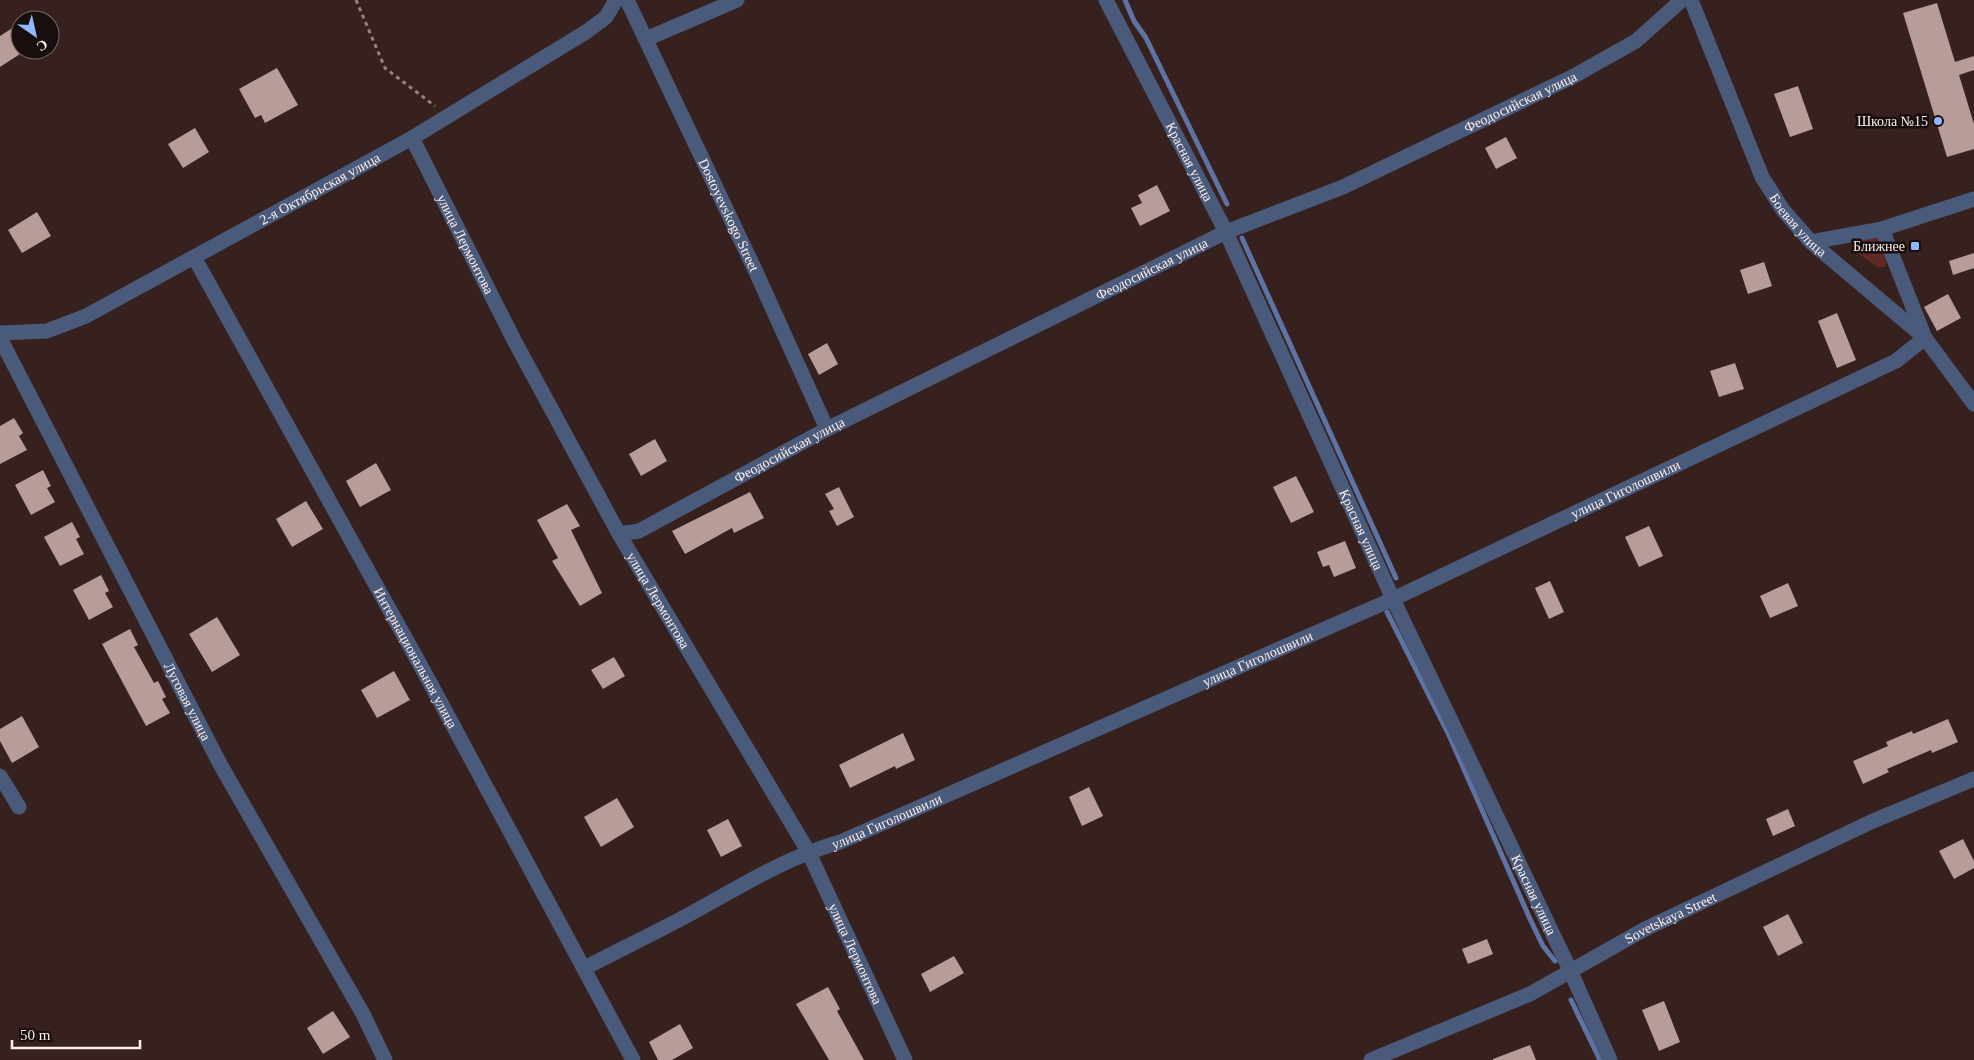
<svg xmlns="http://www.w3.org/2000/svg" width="1974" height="1060" viewBox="0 0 1974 1060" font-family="'Times New Roman',serif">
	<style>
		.green { fill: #5f2926 }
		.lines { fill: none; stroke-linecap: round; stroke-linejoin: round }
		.stream { stroke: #5d73a3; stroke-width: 5 }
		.building { fill: #b89c99 }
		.path { stroke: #958280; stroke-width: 3; stroke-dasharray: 4 4; stroke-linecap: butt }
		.minor { stroke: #495a7a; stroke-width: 15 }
		.tertiary { stroke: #495a7a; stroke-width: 15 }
		.poi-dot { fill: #91b8fd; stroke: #170e0d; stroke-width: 2 }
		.labels { text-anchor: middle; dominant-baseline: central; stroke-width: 5; stroke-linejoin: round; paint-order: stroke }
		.street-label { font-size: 14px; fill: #fdeeec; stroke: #170e0d }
		.poi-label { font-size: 14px; fill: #fdeeec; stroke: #170e0d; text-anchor: end }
	</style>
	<rect width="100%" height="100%" fill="#36211f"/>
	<!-- green -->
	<path class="green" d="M 1867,233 L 1880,238 L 1888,259 L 1885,267 L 1877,267 L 1856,252 C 1855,242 1858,238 1867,233 Z"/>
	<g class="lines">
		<!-- stream -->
		<path class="stream" d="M 1125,0 L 1134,21 L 1146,38 L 1227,204
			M 1242,238 L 1396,578
			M 1387,612 L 1448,733 L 1530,919 L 1543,946 L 1555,961
			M 1571,1000 L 1600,1060"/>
	</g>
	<!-- building -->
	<path class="building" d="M 1937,3 L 1955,62 L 1974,56 L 1974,70 L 1959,75 L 1974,124 L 1974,149 L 1947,157 L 1903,13 Z
		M 20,23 L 20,54 L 0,67 L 0,36 Z
		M 277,68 L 298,105 L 265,123 L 261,115 L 255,118 L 239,89 Z
		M 1798,86 L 1813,129 L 1790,137 L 1774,94 Z
		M 195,128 L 209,152 L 183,168 L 168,144 Z
		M 1506,137 L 1517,158 L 1496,169 L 1485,148 Z
		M 1157,185 L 1170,211 L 1140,226 L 1131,208 L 1142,203 L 1138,195 Z
		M 37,212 L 51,236 L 22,253 L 8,230 Z
		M 1974,253 L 1974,268 L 1953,275 L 1949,261 Z
		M 1764,262 L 1772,286 L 1748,294 L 1740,270 Z
		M 1948,294 L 1961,318 L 1937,331 L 1924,307 Z
		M 1837,313 L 1856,360 L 1837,368 L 1818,321 Z
		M 827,343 L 838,364 L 819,375 L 808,354 Z
		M 1735,363 L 1744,389 L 1719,397 L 1710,371 Z
		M 14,418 L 23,433 L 19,436 L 27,450 L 0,464 L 0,426 Z
		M 655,439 L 667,461 L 641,476 L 629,454 Z
		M 376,463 L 391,490 L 360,507 L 346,481 Z
		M 43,470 L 51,486 L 47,488 L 55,502 L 31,515 L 15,485 Z
		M 1296,476 L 1314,512 L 1291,523 L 1273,487 Z
		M 839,487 L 854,517 L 837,526 L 829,511 L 834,509 L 825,494 Z
		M 750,492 L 764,518 L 734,533 L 732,528 L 685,554 L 672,531 Z
		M 306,501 L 323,529 L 292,547 L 276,519 Z
		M 567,504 L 580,526 L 571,530 L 602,593 L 580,606 L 552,561 L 558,558 L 537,520 Z
		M 72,522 L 80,537 L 76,539 L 84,554 L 60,566 L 44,537 Z
		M 1649,526 L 1663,556 L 1639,567 L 1625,537 Z
		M 1345,541 L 1356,568 L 1334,577 L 1329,565 L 1323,567 L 1317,552 Z
		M 101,575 L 109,591 L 105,593 L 113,607 L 89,620 L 73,590 Z
		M 1550,581 L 1564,612 L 1549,619 L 1535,588 Z
		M 1788,583 L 1798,606 L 1770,618 L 1760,596 Z
		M 217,617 L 240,655 L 212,672 L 189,634 Z
		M 130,629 L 138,645 L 134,647 L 154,683 L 158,681 L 166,697 L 162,699 L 170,713 L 146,726 L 102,644 Z
		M 614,657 L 625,676 L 603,689 L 591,670 Z
		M 394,671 L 410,700 L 377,718 L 361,690 Z
		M 22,716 L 39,747 L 12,763 L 0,741 L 0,729 Z
		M 1948,719 L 1958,742 L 1932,753 L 1931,750 L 1887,769 L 1889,772 L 1863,784 L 1853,761 L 1888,746 L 1886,742 L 1912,731 L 1913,734 Z
		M 903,733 L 915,760 L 896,769 L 895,766 L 850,788 L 839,765 Z
		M 1089,787 L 1103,816 L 1082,826 L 1069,797 Z
		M 617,798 L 634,827 L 601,847 L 584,817 Z
		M 1788,809 L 1795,826 L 1773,836 L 1766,819 Z
		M 728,819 L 742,846 L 721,857 L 707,830 Z
		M 1963,839 L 1974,861 L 1974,868 L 1954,879 L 1939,851 Z
		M 1788,914 L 1803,943 L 1778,956 L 1763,927 Z
		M 1487,939 L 1493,954 L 1468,964 L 1462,949 Z
		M 954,956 L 964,973 L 930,992 L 921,974 Z
		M 828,987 L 840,1009 L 837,1011 L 864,1060 L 829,1060 L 796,1004 Z
		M 1664,1001 L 1680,1042 L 1659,1051 L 1642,1010 Z
		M 333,1011 L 350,1037 L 323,1054 L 307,1028 Z
		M 680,1024 L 693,1048 L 672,1060 L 658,1060 L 649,1042 Z
		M 1530,1045 L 1536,1060 L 1493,1060 L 1493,1059 Z"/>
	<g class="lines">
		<!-- path -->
		<path class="path" d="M 356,0 L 385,68 L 435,106"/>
		<!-- minor -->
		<g class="minor">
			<path id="s1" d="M 627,0 L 756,272 L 827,429"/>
			<path id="s2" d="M 1106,0 L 1226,232 L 1393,599 L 1570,970 L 1610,1060"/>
			<path d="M 646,39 L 737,0"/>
			<path id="s3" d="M 412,138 L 514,340 L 619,534 L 808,851 L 905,1060"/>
			<path d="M 1811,242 L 1882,229 L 1974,199"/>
			<path id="s4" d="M 194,257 L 428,679 L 633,1060"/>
			<path id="s5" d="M 0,333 L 47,331 L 86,316 L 412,138 L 586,32 L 606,17 L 616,0"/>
			<path id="s6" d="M 0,338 L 220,764 L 363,1014 L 385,1060"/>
			<path id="s7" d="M 619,534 L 639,531 L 827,429 L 1226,232 L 1343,187 L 1574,76 L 1636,41 L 1682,0"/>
			<path d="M 0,776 L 19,807"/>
			<path id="s8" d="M 585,968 C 619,950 655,933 690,914 C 740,887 784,858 840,842 L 1393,599 L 1896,361 L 1925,338 L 1882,229"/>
			<path id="s9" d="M 1371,1060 L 1530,994 L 1645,929 L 1873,821 L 1974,779"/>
		</g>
		<!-- tertiary -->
		<path class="tertiary" id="s10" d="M 1691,0 L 1762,177 L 1783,210 L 1811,242 L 1925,338 L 1974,404"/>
	</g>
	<!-- markers -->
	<g class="poi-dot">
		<circle cx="1938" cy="121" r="5"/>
		<rect x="1910" y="241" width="10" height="10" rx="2.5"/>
	</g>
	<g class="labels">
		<!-- street labels -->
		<g class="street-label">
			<text stroke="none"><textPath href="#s7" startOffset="1001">Феодосийская улица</textPath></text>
			<text stroke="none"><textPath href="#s2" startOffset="182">Красная улица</textPath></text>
			<text stroke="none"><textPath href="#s5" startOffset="355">2-я Октябрьская улица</textPath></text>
			<text stroke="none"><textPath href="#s1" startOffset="238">Dostoyevskogo Street</textPath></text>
			<text stroke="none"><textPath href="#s10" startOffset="251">Боевая улица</textPath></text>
			<text stroke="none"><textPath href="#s3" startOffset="119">улица Лермонтова</textPath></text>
			<text stroke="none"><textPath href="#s7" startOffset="596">Феодосийская улица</textPath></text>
			<text stroke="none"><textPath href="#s7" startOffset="191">Феодосийская улица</textPath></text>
			<text stroke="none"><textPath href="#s8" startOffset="1146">улица Гиголошвили</textPath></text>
			<text stroke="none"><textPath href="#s2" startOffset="588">Красная улица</textPath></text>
			<text stroke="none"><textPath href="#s3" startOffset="524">улица Лермонтова</textPath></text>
			<text stroke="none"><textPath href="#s4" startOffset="458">Интернациональная улица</textPath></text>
			<text stroke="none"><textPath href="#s8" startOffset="741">улица Гиголошвили</textPath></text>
			<text stroke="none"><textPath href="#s6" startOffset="409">Луговая улица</textPath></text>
			<text stroke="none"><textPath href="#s8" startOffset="336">улица Гиголошвили</textPath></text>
			<text stroke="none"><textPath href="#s2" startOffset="992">Красная улица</textPath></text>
			<text stroke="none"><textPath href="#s9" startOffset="332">Sovetskaya Street</textPath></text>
			<text stroke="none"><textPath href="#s3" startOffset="929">улица Лермонтова</textPath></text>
		</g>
		<!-- poi labels -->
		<g class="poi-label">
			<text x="1928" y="121">Школа №15</text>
			<text x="1905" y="246">Ближнее</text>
		</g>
	</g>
	<!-- north arrow -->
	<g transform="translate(35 35) rotate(146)"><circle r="24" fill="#170e0d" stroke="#736866"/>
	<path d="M0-4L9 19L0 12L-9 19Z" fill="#91b8fd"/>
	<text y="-8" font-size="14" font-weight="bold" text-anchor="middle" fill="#fdeeec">С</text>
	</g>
	<!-- scale -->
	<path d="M12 1040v8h128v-8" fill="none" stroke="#fdeeec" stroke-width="2.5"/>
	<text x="20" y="1040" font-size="15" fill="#fdeeec" stroke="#170e0d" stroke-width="4" paint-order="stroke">50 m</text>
</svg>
